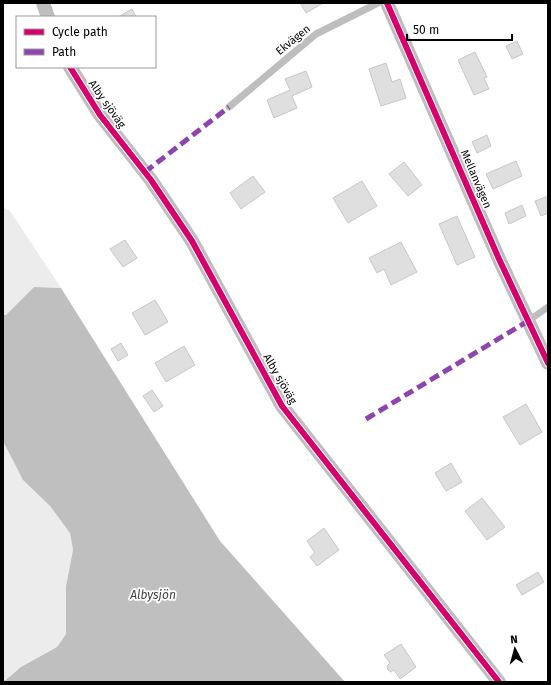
<svg xmlns="http://www.w3.org/2000/svg" width="551" height="685" viewBox="0 0 551 685" font-family="'Fira Sans',sans-serif">
	<style>
		.green { fill: #ececec }
		.water { fill: #bfbfbf }
		.building { fill: #dfdfdf; stroke: #c7c7c7 }
		.lines { fill: none; stroke-linecap: round; stroke-linejoin: round }
		.service { stroke: #bebebe; stroke-width: 7 }
		.minor { stroke: #bebebe; stroke-width: 14 }
		.quiet { stroke: #8e44ad; stroke-width: 5; stroke-dasharray: 10 5; stroke-linecap: butt }
		.cycleway-casing { stroke: #fff; stroke-width: 8 }
		.cycleway { stroke: #d6006c; stroke-width: 6 }
		.labels { text-anchor: middle; dominant-baseline: central; stroke-width: 3.5; stroke-linejoin: round; paint-order: stroke }
		.street-label { font-size: 11px; fill: #000; stroke: #fff }
		.water-label { font-size: 12px; font-style: italic; fill: #444; stroke: #fff }
	</style>
	<rect width="100%" height="100%" fill="#fff"/>
	<!-- green -->
	<path class="green" d="M 3,207 L 10,211 L 61,288 L 34,287 L 6,315 L 3,315 Z
		M 3,441 L 23,480 L 50,506 L 70,533 L 73,550 L 66,586 L 66,634 L 57,647 L 21,667 L 3,681 Z"/>
	<!-- water -->
	<path class="water" d="M 34,287 L 61,288 L 220,541 L 345,682 L 3,682 L 21,667 L 57,647 L 66,634 L 66,586 L 73,550 L 70,533 L 50,506 L 23,480 L 3,441 L 3,315 L 6,315 Z"/>
	<!-- building -->
	<path class="building" d="M 300,3 L 323,3 L 306,13 Z
		M 132,9 L 136,17 L 118,17 Z
		M 517,41 L 523,54 L 512,59 L 506,46 Z
		M 475,52 L 487,77 L 484,78 L 489,89 L 474,95 L 458,60 Z
		M 386,63 L 392,82 L 400,79 L 406,98 L 381,106 L 369,69 Z
		M 306,71 L 312,87 L 292,96 L 297,108 L 274,118 L 267,100 L 290,90 L 285,79 Z
		M 487,135 L 491,146 L 477,153 L 472,142 Z
		M 516,161 L 522,176 L 493,189 L 486,174 Z
		M 404,162 L 422,185 L 408,196 L 389,174 Z
		M 253,176 L 265,192 L 241,209 L 230,193 Z
		M 362,181 L 377,206 L 348,223 L 333,198 Z
		M 548,196 L 548,213 L 541,216 L 535,201 Z
		M 522,205 L 526,216 L 509,224 L 505,213 Z
		M 457,216 L 475,257 L 457,265 L 439,224 Z
		M 125,240 L 137,258 L 123,267 L 110,249 Z
		M 401,242 L 417,272 L 391,285 L 384,269 L 377,273 L 369,258 Z
		M 155,300 L 168,322 L 145,335 L 132,313 Z
		M 121,343 L 128,355 L 118,361 L 111,349 Z
		M 184,346 L 195,365 L 166,382 L 155,363 Z
		M 152,390 L 163,406 L 154,412 L 143,396 Z
		M 526,404 L 542,432 L 520,445 L 503,417 Z
		M 451,463 L 462,482 L 446,491 L 435,473 Z
		M 482,498 L 505,527 L 487,540 L 465,511 Z
		M 324,528 L 339,550 L 317,566 L 310,557 L 315,553 L 307,541 Z
		M 538,572 L 544,582 L 522,595 L 516,585 Z
		M 401,644 L 416,667 L 400,679 L 394,670 L 391,672 L 388,670 L 387,666 L 390,663 L 384,655 Z"/>
	<g class="lines">
		<!-- service -->
		<path class="service" d="M 229,107 L 316,34 L 378,3
			M 528,321 L 548,307"/>
		<!-- minor -->
		<path class="minor" d="M 43,3 L 48,17
			M 387,3 L 499,259 L 548,363
			M 70,67 L 100,115 L 151,180 L 192,241 L 282,406 L 499,682"/>
		<!-- quiet -->
		<path class="quiet" d="M 145,172 L 229,107
			M 366,419 L 528,321"/>
		<defs>
			<path id="cycleway" d="M 387,3 L 499,259 L 548,363
				M 70,67 L 100,115 L 151,180 L 192,241 L 282,406 L 499,682"/>
		</defs>
		<!-- cycleway casing -->
		<use href="#cycleway" class="cycleway-casing"/>
		<!-- cycleway -->
		<use href="#cycleway" class="cycleway"/>
	</g>
	<g class="labels">
		<!-- street labels -->
		<g class="street-label">
			<text transform="translate(293 40) rotate(-39)">Ekvägen</text>
			<text transform="translate(107 104) rotate(55)">Alby sjöväg</text>
			<text transform="translate(476 179) rotate(67)">Mellanvägen</text>
			<text transform="translate(280 379) rotate(60)">Alby sjöväg</text>
		</g>
		<!-- water labels -->
		<g class="water-label">
			<text x="153" y="595">Albysjön</text>
		</g>
	</g>
	<!-- border -->
	<rect width="551" height="685" fill="none" stroke="#000000" stroke-width="8"/>
	<!-- legend -->
	<rect x="16" y="16" width="140" height="52" fill="#ffffff" stroke="#999999"/>
	<rect x="24" y="29" width="20" height="6" fill="#d6006c" stroke="#999999"/>
	<text x="52" y="36" font-size="12" fill="#000000">Cycle path</text>
	<rect x="24" y="49" width="20" height="6" fill="#8e44ad" stroke="#999999"/>
	<text x="52" y="56" font-size="12" fill="#000000">Path</text>
	<!-- north arrow -->
	<g transform="translate(515 649) rotate(354)" stroke="#ffffff" stroke-width="3" paint-order="stroke">
	<path d="M0-3L7 15L0 10L-7 15Z" fill="#000000"/>
	<text y="-6" font-size="11" font-weight="bold" text-anchor="middle" fill="#000000">N</text>
	</g>
	<!-- scale -->
	<path d="M407 34v6h105v-6" fill="none" stroke="#000000" stroke-width="2"/>
	<text x="413" y="34" font-size="12" fill="#000000" stroke="#ffffff" stroke-width="3" paint-order="stroke">50 m</text>
</svg>
